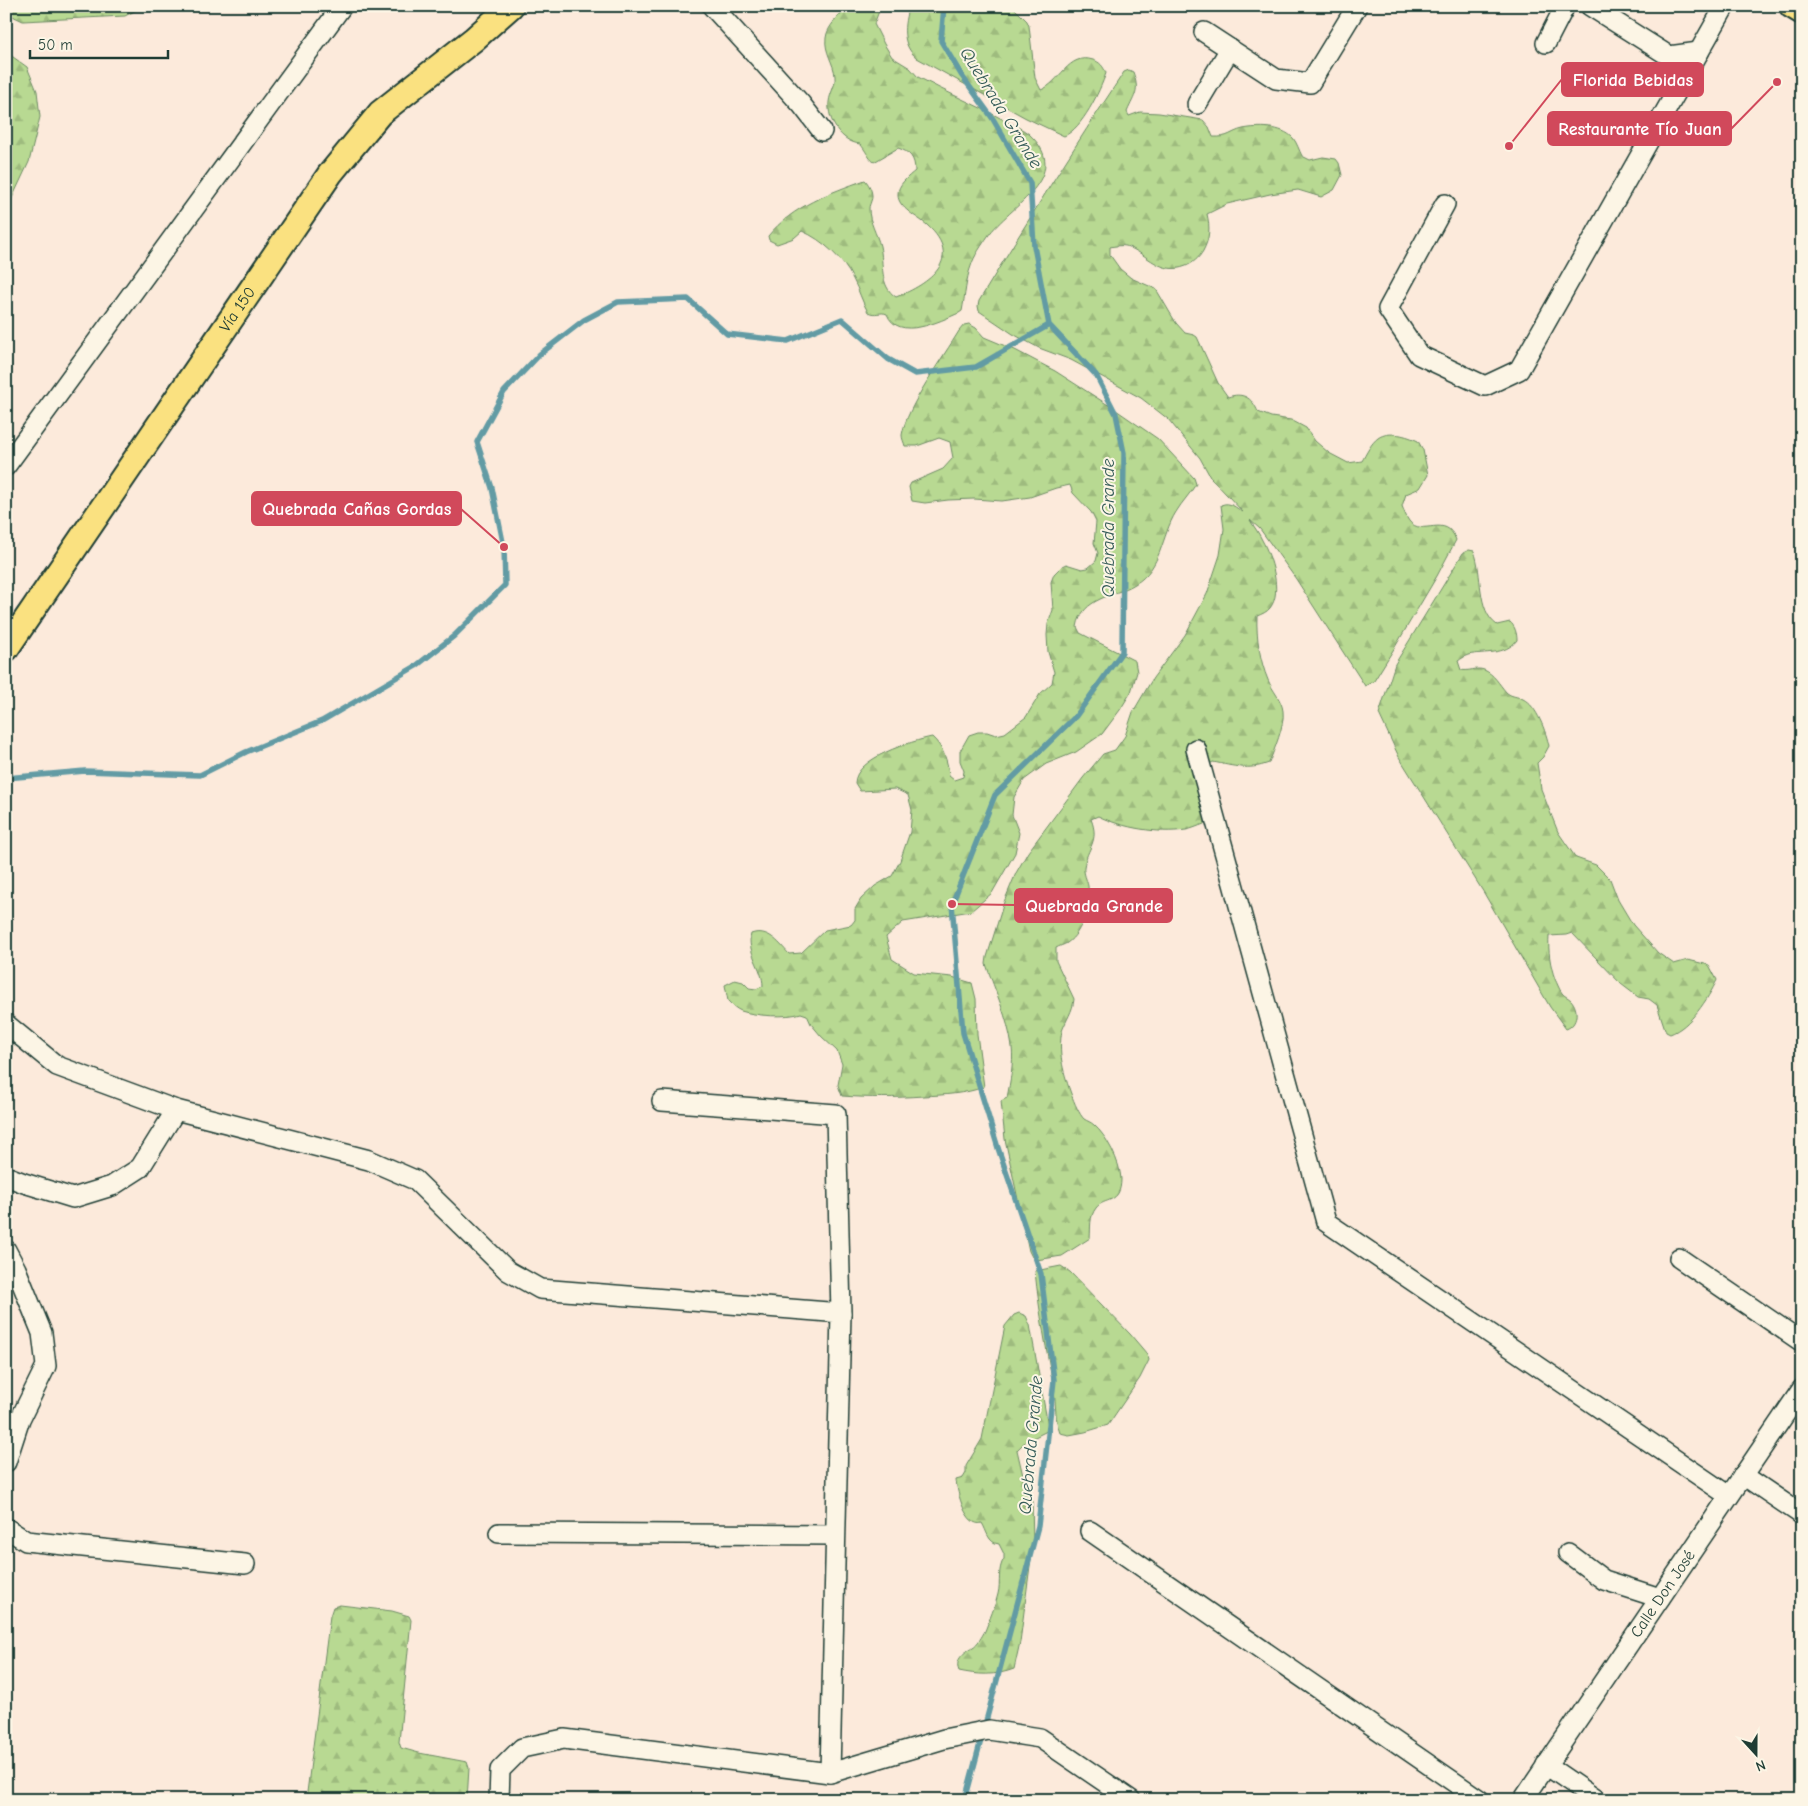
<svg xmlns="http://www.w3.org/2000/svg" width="1808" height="1806" viewBox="0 0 1808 1806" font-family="'Comic Neue',sans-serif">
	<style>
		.forest { fill: url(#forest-firs); stroke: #6c8b63 }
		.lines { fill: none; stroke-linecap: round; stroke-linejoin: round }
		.stream { stroke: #629ba4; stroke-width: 5.5 }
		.minor-casing { stroke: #1f3d34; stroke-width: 22 }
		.major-casing { stroke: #1f3d34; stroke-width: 28 }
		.minor { stroke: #fcf5e5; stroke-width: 19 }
		.major { stroke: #fae180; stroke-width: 24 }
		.labels { text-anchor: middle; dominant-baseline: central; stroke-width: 4; stroke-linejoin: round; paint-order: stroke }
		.street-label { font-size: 16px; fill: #1f3d34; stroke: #fcf5e5 }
		.water-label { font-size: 18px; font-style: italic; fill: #355c59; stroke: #fcf5e5 }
		.leader { fill: none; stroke: #d1495b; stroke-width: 2 }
		.callout-dot { fill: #d1495b; stroke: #fcf5e5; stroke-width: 2 }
		.callout { fill: #d1495b; stroke: #d1495b; stroke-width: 2 }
		.callout-label { font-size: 18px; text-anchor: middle; font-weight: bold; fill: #fff }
	</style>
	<defs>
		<pattern id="forest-firs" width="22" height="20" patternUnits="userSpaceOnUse" patternTransform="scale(1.25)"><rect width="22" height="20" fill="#b8d992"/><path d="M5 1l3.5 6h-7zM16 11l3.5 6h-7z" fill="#9ebb7e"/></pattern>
	</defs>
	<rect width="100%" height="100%" fill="#fceadb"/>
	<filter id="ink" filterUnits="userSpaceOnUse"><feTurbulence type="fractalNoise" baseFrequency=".02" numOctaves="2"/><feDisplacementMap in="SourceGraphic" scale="10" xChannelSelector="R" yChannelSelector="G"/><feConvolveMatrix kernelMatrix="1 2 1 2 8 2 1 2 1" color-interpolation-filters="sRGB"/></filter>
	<g filter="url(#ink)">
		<!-- forest -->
		<path class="forest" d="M 6,6 L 144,6 L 125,16 L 23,21 L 6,13 Z
			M 847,6 L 881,6 L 874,24 L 884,44 L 892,57 L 910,68 L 918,77 C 947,93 977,105 1006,121 C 1013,125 1023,129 1029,134 C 1075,176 1009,206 988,236 C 982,245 974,256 971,266 C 966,279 965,296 962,311 L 959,313 C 940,321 898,342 887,314 C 881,311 875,316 868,312 C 862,302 859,290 853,279 C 843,259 823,240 802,231 L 794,238 L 777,244 L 769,240 L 768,236 C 793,206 829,193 865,180 C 870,185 874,195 871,201 C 870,205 869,205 869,209 C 869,222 877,234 880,246 C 884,264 879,286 896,297 C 929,284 965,259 927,225 C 918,217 898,208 898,195 C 897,185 909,176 915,171 C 915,158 910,152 898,148 L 874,162 C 868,158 866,150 860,144 C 841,142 827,120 829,102 C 830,92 836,86 835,76 C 834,63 824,52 826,38 C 827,26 840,16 847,6 Z
			M 909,6 L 1012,6 L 1027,21 L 1029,26 L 1035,78 L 1041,90 C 1060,83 1068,52 1093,60 C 1100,62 1103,66 1106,73 C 1100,91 1082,129 1064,136 L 1026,118 L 917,58 C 901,45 903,25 909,6 Z
			M 6,52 L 27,67 L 37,91 L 40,117 L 29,162 L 6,211 Z
			M 1129,70 L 1133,72 C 1140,91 1135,94 1127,112 L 1129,116 L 1140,112 L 1159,113 L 1203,120 L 1209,127 L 1213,137 C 1229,138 1230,132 1243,129 C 1258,126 1282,126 1293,138 C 1297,143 1299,150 1302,156 L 1310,160 L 1323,157 L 1336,159 L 1339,163 L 1342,175 L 1334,190 L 1321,197 L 1298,190 L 1270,194 L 1227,204 L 1207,214 C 1210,227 1210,238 1203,251 C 1199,258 1193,263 1186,266 C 1161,276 1148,254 1126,246 C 1121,245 1115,246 1110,247 L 1110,255 L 1120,269 L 1131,278 L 1156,289 L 1176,323 L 1185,333 L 1194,335 L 1197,337 L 1218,383 L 1228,397 C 1242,392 1252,397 1258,412 L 1271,417 L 1291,420 L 1306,428 L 1315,441 L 1329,453 L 1348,463 L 1362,461 C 1366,454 1371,443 1378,438 C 1389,430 1408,436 1418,441 L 1423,450 L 1428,475 L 1420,488 L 1406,494 L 1402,506 C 1404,511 1406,517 1409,521 C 1422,538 1446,512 1456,540 L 1437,576 L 1395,647 L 1374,681 L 1365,686 L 1296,579 L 1260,529 L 1250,520 C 1254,527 1259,533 1262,540 C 1271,556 1283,592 1270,608 C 1267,612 1262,614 1257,616 C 1256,637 1260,661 1268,680 C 1272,690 1282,700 1283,711 C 1285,725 1274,750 1269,763 C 1248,771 1234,766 1213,762 L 1202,768 L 1208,815 L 1204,824 C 1198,826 1192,829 1186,830 C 1157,834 1123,828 1098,816 L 1091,819 C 1100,842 1087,847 1084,867 C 1083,873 1087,880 1088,886 C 1090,904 1083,932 1067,943 C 1064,945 1059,946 1056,948 L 1056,961 L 1074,999 C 1073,1011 1066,1020 1062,1031 C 1060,1039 1060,1054 1062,1062 C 1064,1075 1075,1110 1084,1119 C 1087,1121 1091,1122 1094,1125 C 1107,1136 1120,1162 1121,1179 C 1121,1205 1104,1197 1096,1208 C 1089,1217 1091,1227 1090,1238 L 1062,1256 L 1036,1260 L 1032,1257 L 1029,1251 L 1005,1139 L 1001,1101 L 1007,1098 C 1010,1082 1014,1063 1012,1047 C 1008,1018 995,991 986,964 L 987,957 L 1004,902 L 1016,873 L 1028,852 L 1083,778 L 1103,754 L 1115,750 L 1125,736 L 1133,712 L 1153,678 L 1185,635 L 1207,594 L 1220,555 L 1224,529 L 1221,505 C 1230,501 1236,508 1243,512 L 1211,478 L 1200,458 L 1168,419 L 1141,398 L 1071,360 L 1039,348 L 1013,334 L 979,311 L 978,306 L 979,301 C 1026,223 1074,147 1124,72 Z
			M 969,324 L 976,328 L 984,337 L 1015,350 L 1055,371 L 1116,410 L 1158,439 L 1194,478 L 1196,484 C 1190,494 1182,502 1176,512 C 1161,536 1162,568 1135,584 C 1114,597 1082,597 1077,627 L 1080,633 L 1135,661 L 1137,672 L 1131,692 L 1120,710 L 1102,734 L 1076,752 L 1046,764 L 1024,780 L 1014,797 L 1012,815 L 1019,833 L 1015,853 L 992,893 L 971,911 L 903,922 L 886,937 L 892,959 L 914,973 L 952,977 L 972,983 L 976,999 L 977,1034 L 984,1087 C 965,1094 943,1095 923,1096 C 896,1098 869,1098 842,1096 L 838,1085 L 842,1064 L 837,1051 L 821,1036 L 811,1024 L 807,1015 L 801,1013 C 787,1018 756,1016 741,1011 C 736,1009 732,1005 728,1001 L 725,985 L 735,980 L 743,982 L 749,988 L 756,989 L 763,986 C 763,968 746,952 751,934 C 768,928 778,942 789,954 L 801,953 L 825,930 L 851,925 L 855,920 L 855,909 L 861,899 L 875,886 L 892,876 L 900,861 L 910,832 L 912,810 L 908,795 L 895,789 L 860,791 L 855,783 C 855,758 912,741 932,737 C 943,747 948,761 949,776 L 954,780 L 963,777 L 964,771 L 960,761 L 960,751 L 969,735 L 978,732 L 987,732 L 996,735 L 1005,733 L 1026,717 L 1040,694 L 1052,683 L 1054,672 L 1048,652 L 1047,635 L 1048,624 L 1053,610 L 1051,582 L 1054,574 L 1062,566 L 1066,564 L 1082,569 L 1088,568 L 1096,561 L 1098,553 L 1094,543 L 1096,522 L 1091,512 L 1073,493 L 1070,485 L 1056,488 L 1030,497 L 1002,501 L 974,499 L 948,500 L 925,503 L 912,501 L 909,487 L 911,483 L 943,469 L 953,458 L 950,442 L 939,438 L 917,446 L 905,446 C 904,442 902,439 902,435 C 906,408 944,356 959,331 L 964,325 Z
			M 1469,550 L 1474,551 C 1483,574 1476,610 1497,625 L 1510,622 C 1515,626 1517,634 1517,640 C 1505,656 1485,651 1468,655 C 1465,656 1461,659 1458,661 L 1461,670 C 1469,672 1476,667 1484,670 C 1494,674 1499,684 1506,692 C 1511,697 1517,696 1523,699 C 1537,706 1546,732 1549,746 L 1543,757 L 1537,763 L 1541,789 L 1558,832 L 1576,858 L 1596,865 L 1610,879 L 1618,900 L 1633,925 L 1658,953 L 1674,964 L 1688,960 L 1709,965 L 1717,980 C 1708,999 1690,1027 1670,1034 L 1666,1032 L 1657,1005 L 1649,999 L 1638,997 L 1621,984 L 1572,933 L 1566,935 L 1549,936 C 1548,951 1550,965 1555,979 C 1557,983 1559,989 1562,993 C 1564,996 1568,997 1571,1000 C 1579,1009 1578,1025 1566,1029 L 1550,1007 L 1484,893 L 1399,757 L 1379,714 L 1395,664 L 1463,553 Z
			M 1061,1266 L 1070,1272 L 1130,1334 L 1147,1354 L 1149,1360 L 1140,1378 L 1108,1425 L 1085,1432 L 1069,1435 L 1060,1433 C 1055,1420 1056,1405 1054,1391 C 1047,1351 1039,1312 1035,1271 Z
			M 1019,1313 L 1026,1316 L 1030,1325 L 1048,1426 L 1047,1431 L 1025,1442 L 1017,1450 L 1024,1480 L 1032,1501 L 1033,1543 L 1020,1642 L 1014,1669 C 996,1676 977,1675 959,1671 C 954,1659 965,1652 973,1647 C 978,1644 982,1636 985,1631 C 990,1618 995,1607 998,1594 C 1001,1583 997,1569 1004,1559 L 1004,1554 L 999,1544 C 988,1543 987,1531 982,1523 C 966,1528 957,1492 956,1480 L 963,1478 L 966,1473 L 966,1466 L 982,1439 L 1005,1326 L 1014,1315 Z
			M 340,1605 L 392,1611 L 409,1616 L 411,1620 L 399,1742 L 401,1748 L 419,1753 L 467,1762 L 469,1768 L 467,1800 L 306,1800 L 330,1616 L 333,1607 Z"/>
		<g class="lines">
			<!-- stream -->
			<path class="stream" d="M 944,6 L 941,41 L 962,76 L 993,119 L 1030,183 L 1034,246 L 1049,325 L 1096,375 L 1116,414 L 1124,453 L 1122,652 L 1076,716 L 995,795 L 952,904 L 963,1033 L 998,1148 L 1041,1274 L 1054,1380 L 1038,1526 L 965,1800
				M 6,778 L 85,771 L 200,775 L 246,752 L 322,721 L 416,666 L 454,636 L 505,585 L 504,547 L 492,488 L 477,442 L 504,392 L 540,354 L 584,320 L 618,302 L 688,299 L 727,334 L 788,341 L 842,319 L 888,359 L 915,374 L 976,367 L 1049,325"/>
			<defs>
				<g id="minor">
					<path d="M 712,6 L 801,104 L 822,131"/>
					<path d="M 1590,6 L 1669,56 L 1699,52"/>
					<path d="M 1204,32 L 1276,79 L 1310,83 L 1357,6"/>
					<path d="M 1546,43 L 1565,6"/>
					<path d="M 1197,104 L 1230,49"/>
					<path d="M 1445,204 L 1388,309 L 1419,355 L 1485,386 L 1519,370 L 1725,6"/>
					<path d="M 6,466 L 342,6"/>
					<path d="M 1196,749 L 1326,1222 L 1729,1496"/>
					<path d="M 6,1024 L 57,1066 L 176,1110 L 369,1160 L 415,1180 L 508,1271 L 540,1289 L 841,1313 L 830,1773"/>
					<path d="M 662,1101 L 836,1114 L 841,1313"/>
					<path d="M 6,1176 L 24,1183 L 73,1198 L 112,1186 L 140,1168 L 176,1110"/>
					<path d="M 6,1250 L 16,1269 L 42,1333 L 46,1366 L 20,1419 L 6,1462"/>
					<path d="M 1679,1258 L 1802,1342"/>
					<path d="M 1743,1475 L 1802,1515"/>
					<path d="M 6,1528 L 26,1541 L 245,1564"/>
					<path d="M 1090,1531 L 1480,1800"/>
					<path d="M 499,1533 L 835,1535"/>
					<path d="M 1568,1553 L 1604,1580 L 1660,1598"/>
					<path d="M 1546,1765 L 1597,1800"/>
					<path d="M 499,1800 L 500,1770 L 522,1748 L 564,1739 L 830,1773 L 944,1739 L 989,1730 L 1040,1738 L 1131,1800"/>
					<path id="s1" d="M 1523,1800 L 1802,1389"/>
				</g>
				<g id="major">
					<path d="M 1792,6 L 1802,12"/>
					<path id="s2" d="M 6,649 L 330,174 L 380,113 L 474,39 L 511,6"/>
				</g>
			</defs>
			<!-- minor casing -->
			<use href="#minor" class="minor-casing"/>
			<!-- major casing -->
			<use href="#major" class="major-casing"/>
			<!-- minor -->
			<use href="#minor" class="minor"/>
			<!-- major -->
			<use href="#major" class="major"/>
		</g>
	</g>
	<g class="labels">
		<!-- street labels -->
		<g class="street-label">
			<text stroke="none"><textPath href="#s2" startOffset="411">Vía 150</textPath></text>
			<text stroke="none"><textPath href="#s1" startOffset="249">Calle Don José</textPath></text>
		</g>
		<!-- water labels -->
		<g class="water-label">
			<text transform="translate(1001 108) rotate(58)">Quebrada Grande</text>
			<text transform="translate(1108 528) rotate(-90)">Quebrada Grande</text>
			<text transform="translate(1031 1445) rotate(-85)">Quebrada Grande</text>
		</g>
	</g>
	<!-- callouts -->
	<path class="leader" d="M1509 146L1562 79M1777 82L1731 129M504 547L461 509M952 904L1015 905"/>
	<g class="callout-dot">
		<circle cx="1509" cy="146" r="5"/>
		<circle cx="1777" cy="82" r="5"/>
		<circle cx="504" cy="547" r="5"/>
		<circle cx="952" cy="904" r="5"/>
	</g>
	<g class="callout">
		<rect x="1562" y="63" width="141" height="33" rx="5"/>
		<rect x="1548" y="112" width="183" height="33" rx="5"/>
		<rect x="252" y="492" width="209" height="33" rx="5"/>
		<rect x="1015" y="889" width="157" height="33" rx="5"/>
	</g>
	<g class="callout-label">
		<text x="1633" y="86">Florida Bebidas</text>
		<text x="1640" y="135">Restaurante Tío Juan</text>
		<text x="357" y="515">Quebrada Cañas Gordas</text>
		<text x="1094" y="912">Quebrada Grande</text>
	</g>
	<!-- margin -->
	<rect width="1808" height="1806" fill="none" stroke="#fcf5e5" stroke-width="25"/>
	<rect x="12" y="12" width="1783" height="1781" fill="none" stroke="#1f3d34" stroke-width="2" filter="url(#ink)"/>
	<!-- north arrow -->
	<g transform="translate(1756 1754) rotate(159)" stroke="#fcf5e5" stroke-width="4" paint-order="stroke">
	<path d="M0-4L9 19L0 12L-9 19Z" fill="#1f3d34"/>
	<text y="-8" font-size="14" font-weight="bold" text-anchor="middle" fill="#1f3d34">N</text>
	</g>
	<!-- scale -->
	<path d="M30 50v8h138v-8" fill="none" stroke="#1f3d34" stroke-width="2.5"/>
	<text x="38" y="50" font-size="15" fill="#1f3d34" stroke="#fcf5e5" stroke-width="4" paint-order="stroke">50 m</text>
</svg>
